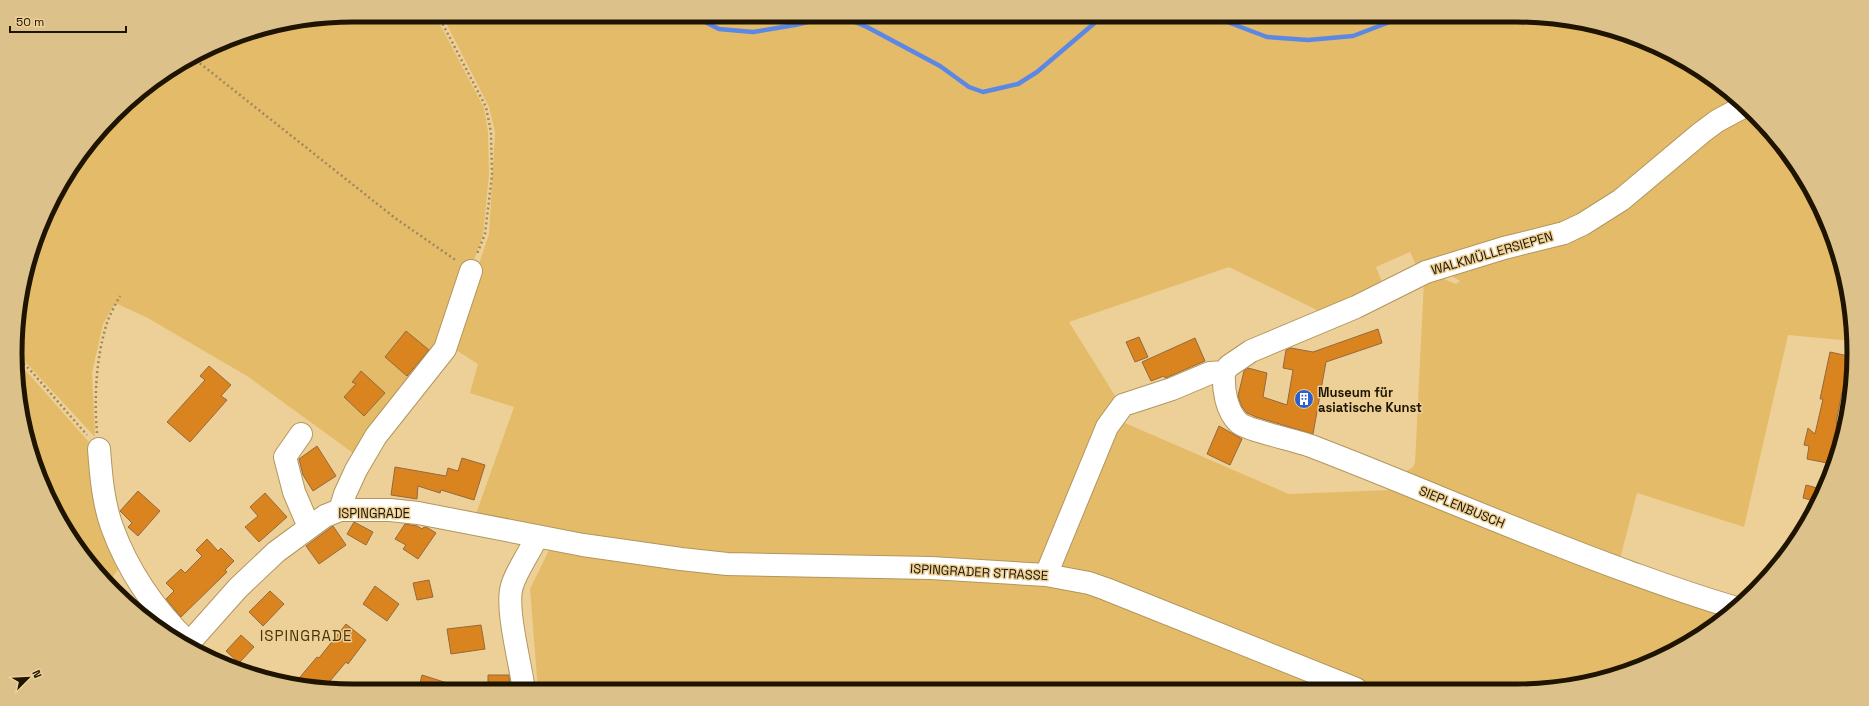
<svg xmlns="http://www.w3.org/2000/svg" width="1869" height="706" viewBox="0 0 1869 706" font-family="'Space Grotesk',sans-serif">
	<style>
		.green { fill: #e4bb68 }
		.water { fill: #5c88e5 }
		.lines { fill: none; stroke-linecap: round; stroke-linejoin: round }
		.stream { stroke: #5c88e5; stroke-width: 4.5 }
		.building { fill: #d9841e; stroke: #956940 }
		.minor-casing { stroke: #b2965f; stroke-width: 24 }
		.path { stroke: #9d875d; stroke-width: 2.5; stroke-dasharray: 2 3; stroke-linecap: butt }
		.minor { stroke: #fff; stroke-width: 22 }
		.labels { text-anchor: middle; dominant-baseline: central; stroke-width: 3; stroke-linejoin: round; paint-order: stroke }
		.street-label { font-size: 13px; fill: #1e1400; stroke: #edd097 }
		.poi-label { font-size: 13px; font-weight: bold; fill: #1e1400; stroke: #edd097; text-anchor: start }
		.quarter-label { font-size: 15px; letter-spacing: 1px; fill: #493509; stroke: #edd097 }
		.rim { fill: none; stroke: #1e1400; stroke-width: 5 }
	</style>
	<rect width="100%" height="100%" fill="#edd097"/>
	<!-- green -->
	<path class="green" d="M 353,15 L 435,15 L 484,108 L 488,132 L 489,175 L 483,235 L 443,347 L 360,458 L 247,376 L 146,317 L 115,303 L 103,324 L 92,373 L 95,437 L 19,355 L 18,309 L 33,245 L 60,184 L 130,99 L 184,60 L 244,33 Z
		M 442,15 L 1516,15 L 1604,27 L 1666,50 L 1722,85 L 1742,104 L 1599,211 L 1416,265 L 1410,252 L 1376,267 L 1383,285 L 1325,314 L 1229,267 L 1069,322 L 1119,402 L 1044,572 L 728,561 L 476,514 L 514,407 L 470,393 L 478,364 L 451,347 L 489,234 L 495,132 L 489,107 Z
		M 1748,109 L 1770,130 L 1809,184 L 1836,245 L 1851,309 L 1852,341 L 1788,335 L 1744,527 L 1637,493 L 1618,567 L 1405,472 L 1413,467 L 1415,463 L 1424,280 L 1438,277 L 1456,284 L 1460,281 L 1444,271 L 1568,235 Z
		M 20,364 L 96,450 L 125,559 L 110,581 L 72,541 L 41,483 L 22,419 Z
		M 1118,420 L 1289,494 L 1391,490 L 1396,483 L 1722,610 L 1719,620 L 1665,656 L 1560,688 L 1362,689 L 1051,573 Z
		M 552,544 L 1051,580 L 1350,689 L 538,691 L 530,589 Z"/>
	<!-- water -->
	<path class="water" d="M 654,15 L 675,15 L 679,18 L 674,20 Z"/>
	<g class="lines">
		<!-- stream -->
		<path class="stream" d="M 691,15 L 719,29 L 753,32 L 795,25 L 838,15 L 867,27 L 940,66 L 969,87 L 983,92 L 1018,84 L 1037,72 L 1104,15
			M 1209,15 L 1267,37 L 1308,40 L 1353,36 L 1408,15"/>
	</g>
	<!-- building -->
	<path class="building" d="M 1378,329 L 1382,343 L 1326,362 L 1313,434 L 1256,417 L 1247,413 L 1242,407 L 1238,396 L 1244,371 L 1248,368 L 1267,373 L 1263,397 L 1287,405 L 1293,370 L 1283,368 L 1286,350 L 1291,348 L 1313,352 Z
		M 406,331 L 429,350 L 407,376 L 385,357 Z
		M 1139,337 L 1148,357 L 1135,362 L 1126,342 Z
		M 1195,338 L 1205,361 L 1168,377 L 1165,378 L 1164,376 L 1151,381 L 1142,362 Z
		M 1830,352 L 1853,357 L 1853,375 L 1850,394 L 1842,392 L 1836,423 L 1845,425 L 1842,441 L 1832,464 L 1807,459 L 1809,446 L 1804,445 L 1808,428 L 1815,434 L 1823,399 L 1820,399 Z
		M 209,366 L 231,385 L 221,396 L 227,400 L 190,442 L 167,422 L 205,380 L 200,376 Z
		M 361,371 L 385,393 L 364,416 L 344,397 L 356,384 L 352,382 Z
		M 1219,426 L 1242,439 L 1230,465 L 1207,454 Z
		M 317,446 L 336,476 L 313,491 L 303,475 L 299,459 Z
		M 462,458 L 485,465 L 474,500 L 441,490 L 440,493 L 418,486 L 417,499 L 391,495 L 395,467 L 446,476 L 448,468 L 458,471 Z
		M 1806,485 L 1821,489 L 1815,501 L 1803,498 Z
		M 138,491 L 160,511 L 138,536 L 128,527 L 132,523 L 120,511 Z
		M 265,493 L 287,517 L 259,542 L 245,527 L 258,516 L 250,507 Z
		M 354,522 L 373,532 L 366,545 L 347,534 Z
		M 405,524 L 417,526 L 422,529 L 424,527 L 428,528 L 436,533 L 418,559 L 403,549 L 406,545 L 395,539 Z
		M 333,526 L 346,545 L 319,564 L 306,546 Z
		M 207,539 L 218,551 L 221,548 L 234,561 L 225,570 L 227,572 L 181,617 L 166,599 L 174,591 L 166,583 L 181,569 L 185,573 L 202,556 L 196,550 Z
		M 429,580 L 433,597 L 417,600 L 413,583 Z
		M 375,586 L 399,604 L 387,621 L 363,604 Z
		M 270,591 L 284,604 L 263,626 L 249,612 Z
		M 346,624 L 366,640 L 348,664 L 346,662 L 325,687 L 295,683 L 317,657 L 319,658 Z
		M 481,625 L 485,649 L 451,654 L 447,629 Z
		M 241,635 L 254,647 L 239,663 L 226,651 Z
		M 422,675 L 463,688 L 463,691 L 418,691 Z
		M 488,675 L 509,675 L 510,691 L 488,691 Z"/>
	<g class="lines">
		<defs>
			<path id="minor" d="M 1224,372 L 1229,366 L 1251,351 L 1356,307 L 1426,272 L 1504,248 L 1564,233 L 1583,224 L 1621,200 L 1701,133 L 1717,121 L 1745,106
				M 1224,372 C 1223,389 1226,411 1239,423 C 1249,431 1296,440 1311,446 C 1418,487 1521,533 1629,572 C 1665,585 1700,598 1737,608
				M 301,434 L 285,457 L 294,492 L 309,527
				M 99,449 C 101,475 103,502 112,527 C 128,571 156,611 189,643 L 190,648
				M 340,510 L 345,494 L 356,470 L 376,436 L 445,349 L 471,271
				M 1046,575 L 1107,427 L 1123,405 L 1172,389 L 1210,373 L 1224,372
				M 189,643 L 238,588 L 276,552 L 325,516 L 340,510 L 390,510 L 418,513 L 583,545 L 681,559 L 727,564 L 931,568 L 1046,575 L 1089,583 L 1106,589 L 1356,689
				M 524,691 C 521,665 505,608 512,586 C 517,569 530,553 537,536"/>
		</defs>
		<!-- minor casing -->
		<use href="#minor" class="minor-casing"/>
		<!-- path -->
		<path class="path" d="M 438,15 L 486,107 L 491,132 L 492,175 L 485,234 L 477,254
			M 192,57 L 395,218 L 457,261
			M 20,360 L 32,372 L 87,435
			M 97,433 C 94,398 96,360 106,326 C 109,316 115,305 120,296"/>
		<!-- minor -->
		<use href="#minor" class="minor"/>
	</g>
	<!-- icons -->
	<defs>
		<symbol id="building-disc" viewBox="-11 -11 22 22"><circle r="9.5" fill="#2e5fcd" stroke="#edd097"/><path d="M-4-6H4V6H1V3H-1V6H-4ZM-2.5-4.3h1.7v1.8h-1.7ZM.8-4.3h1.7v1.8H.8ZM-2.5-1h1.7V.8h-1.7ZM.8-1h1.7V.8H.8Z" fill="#fff"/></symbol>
	</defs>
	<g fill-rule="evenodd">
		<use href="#building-disc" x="1293" y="388" width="22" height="22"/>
	</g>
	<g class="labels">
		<!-- street labels -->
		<g class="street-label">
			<text transform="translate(1492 253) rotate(-16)">WALKMÜLLERSIEPEN</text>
			<text transform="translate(1462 507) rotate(22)">SIEPLENBUSCH</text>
			<text x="374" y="513">ISPINGRADE</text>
			<text transform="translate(979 572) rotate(3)">ISPINGRADER STRASSE</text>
		</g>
		<!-- poi labels -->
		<g class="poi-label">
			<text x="1318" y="392">Museum für<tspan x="1318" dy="15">asiatische Kunst</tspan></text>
		</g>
		<!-- quarter labels -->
		<g class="quarter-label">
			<text x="306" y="635">ISPINGRADE</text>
		</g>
	</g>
	<!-- crop -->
	<path d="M0 0H1869V706H0ZM353 22H1516A331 331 0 0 1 1847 353V353A331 331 0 0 1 1516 684H353A331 331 0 0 1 22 353V353A331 331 0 0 1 353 22Z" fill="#dcc18b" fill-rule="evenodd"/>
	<path class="rim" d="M353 22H1516A331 331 0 0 1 1847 353V353A331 331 0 0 1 1516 684H353A331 331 0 0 1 22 353V353A331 331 0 0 1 353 22Z"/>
	<!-- north arrow -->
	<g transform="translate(28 678) rotate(66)" stroke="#edd097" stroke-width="3" paint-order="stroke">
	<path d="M0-3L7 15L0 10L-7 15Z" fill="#1e1400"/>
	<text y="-6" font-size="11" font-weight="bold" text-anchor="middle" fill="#1e1400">N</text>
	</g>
	<!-- scale -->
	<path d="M10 26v6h116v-6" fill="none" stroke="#1e1400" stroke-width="2"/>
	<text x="16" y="26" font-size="12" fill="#1e1400" stroke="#edd097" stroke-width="3" paint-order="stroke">50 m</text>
</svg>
